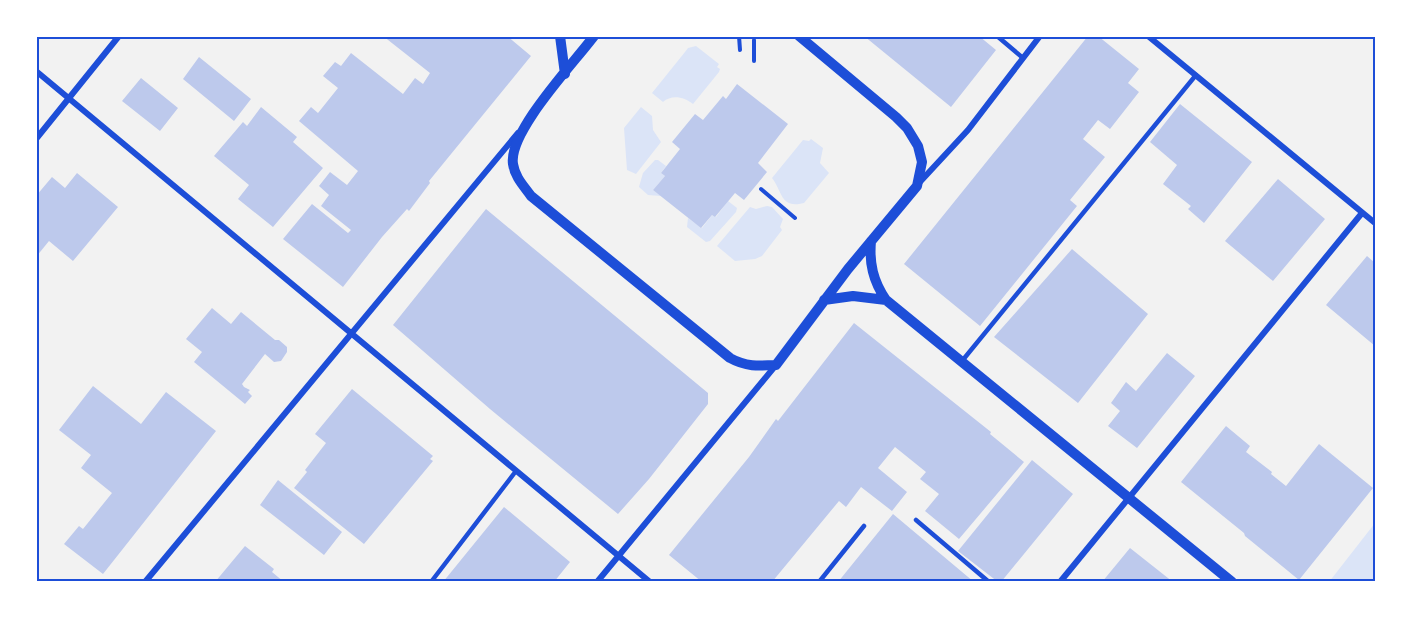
<svg xmlns="http://www.w3.org/2000/svg" width="1411" height="618" viewBox="0 0 1411 618" font-family="Cabin,sans-serif">
	<style>
		.green { fill: #dbe4f7 }
		.building { fill: #bdc9ec }
		.lines { fill: none; stroke-linecap: round; stroke-linejoin: round }
		.path { stroke: #1d4ed8; stroke-width: 4 }
		.service { stroke: #1d4ed8; stroke-width: 4.5 }
		.minor { stroke: #1d4ed8; stroke-width: 6 }
		.tertiary { stroke: #1d4ed8; stroke-width: 10 }
		.neatline { fill: none; stroke: #1d4ed8; stroke-width: 2 }
	</style>
	<rect width="100%" height="100%" fill="#f2f2f2"/>
	<!-- green -->
	<path class="green" d="M 696,46 L 719,64 L 717,67 L 720,69 L 719,72 L 693,104 C 684,97 672,94 663,102 L 652,93 L 685,52 L 688,48 Z
		M 641,107 L 652,116 L 653,130 L 661,142 L 636,174 L 627,170 L 624,128 Z
		M 811,139 L 823,148 L 820,163 L 829,173 L 804,203 C 780,209 783,192 772,178 L 803,140 L 809,141 Z
		M 655,160 L 658,160 L 666,166 L 661,173 L 665,176 L 653,190 L 661,196 L 648,195 L 639,187 L 643,173 Z
		M 728,201 L 737,208 L 736,212 L 710,241 L 706,242 L 687,227 L 688,218 L 702,228 L 712,215 L 716,217 Z
		M 767,206 L 772,207 L 783,219 L 780,227 L 782,230 L 762,256 L 755,259 L 735,261 L 717,246 L 750,207 L 756,209 Z
		M 1375,523 L 1375,582 L 1329,582 Z"/>
	<!-- building -->
	<path class="building" d="M 383,36 L 507,36 L 531,56 L 429,181 L 430,183 L 409,211 L 407,209 L 382,237 L 343,287 L 283,239 L 312,204 L 348,233 L 351,230 L 321,206 L 329,195 L 319,186 L 330,172 L 347,185 L 358,171 L 299,121 L 311,107 L 318,113 L 338,88 L 323,76 L 335,62 L 341,66 L 351,53 L 403,94 L 415,78 L 423,84 L 430,73 Z
		M 864,36 L 979,36 L 996,50 L 951,107 Z
		M 1088,36 L 1098,36 L 1139,69 L 1128,83 L 1139,92 L 1110,129 L 1098,120 L 1083,139 L 1105,157 L 1070,200 L 1077,206 L 980,326 L 904,264 Z
		M 199,57 L 251,99 L 234,121 L 183,79 Z
		M 141,78 L 178,108 L 160,131 L 122,101 Z
		M 737,84 L 788,124 L 758,163 L 767,172 L 744,200 L 735,193 L 715,217 L 712,215 L 701,228 L 653,190 L 665,176 L 661,173 L 680,149 L 672,142 L 695,114 L 703,120 L 723,96 L 726,99 Z
		M 1180,104 L 1252,162 L 1204,223 L 1188,209 L 1191,206 L 1163,184 L 1177,165 L 1150,142 Z
		M 261,107 L 297,137 L 293,142 L 323,168 L 273,227 L 238,199 L 249,185 L 214,156 L 243,122 L 247,126 Z
		M 77,173 L 118,207 L 73,261 L 49,241 L 36,257 L 36,196 L 52,177 L 65,188 Z
		M 1278,179 L 1325,219 L 1273,281 L 1225,241 Z
		M 486,209 L 708,393 L 708,404 L 649,479 L 618,514 L 490,409 L 393,325 Z
		M 1072,249 L 1148,314 L 1078,403 L 994,337 Z
		M 1367,256 L 1375,263 L 1375,346 L 1326,305 Z
		M 212,308 L 231,324 L 241,312 L 275,340 L 279,340 L 287,347 L 287,352 L 281,361 L 274,362 L 265,354 L 242,384 L 244,387 L 250,390 L 248,392 L 252,396 L 245,404 L 194,362 L 202,352 L 186,339 Z
		M 854,323 L 991,432 L 990,434 L 1024,462 L 959,539 L 925,511 L 939,494 L 920,479 L 926,472 L 895,447 L 878,468 L 907,492 L 892,511 L 861,487 L 846,507 L 839,501 L 772,582 L 702,582 L 669,555 L 749,457 L 776,419 L 778,421 Z
		M 1167,353 L 1195,376 L 1137,448 L 1108,426 L 1120,411 L 1111,403 L 1126,382 L 1136,391 Z
		M 93,386 L 141,424 L 166,392 L 216,431 L 103,574 L 64,544 L 79,526 L 83,529 L 112,493 L 81,468 L 91,455 L 59,430 Z
		M 352,389 L 433,456 L 430,459 L 433,461 L 364,544 L 294,488 L 307,472 L 305,470 L 326,443 L 315,434 Z
		M 1226,426 L 1250,446 L 1246,452 L 1272,472 L 1271,474 L 1286,486 L 1319,444 L 1373,488 L 1299,580 L 1245,536 L 1244,533 L 1181,482 Z
		M 1032,460 L 1073,494 L 1001,582 L 998,582 L 958,551 Z
		M 278,480 L 342,532 L 324,555 L 260,505 Z
		M 504,507 L 570,562 L 554,582 L 443,582 Z
		M 893,514 L 974,582 L 838,582 Z
		M 245,546 L 274,569 L 272,572 L 284,582 L 215,582 Z
		M 1130,548 L 1173,582 L 1102,582 Z"/>
	<g class="lines">
		<!-- path -->
		<path class="path" d="M 739,36 L 740,50
			M 754,40 L 754,61
			M 761,189 L 795,218"/>
		<!-- service -->
		<path class="service" d="M 997,36 L 1023,58
			M 962,361 L 1196,75
			M 916,520 L 989,582
			M 431,582 L 516,471
			M 819,582 L 864,526"/>
		<!-- minor -->
		<path class="minor" d="M 1148,36 L 1375,223
			M 36,71 L 650,582
			M 36,139 L 119,36
			M 919,183 L 968,130 L 1040,36
			M 145,582 L 518,133
			M 597,582 L 776,365
			M 1060,582 L 1362,213"/>
		<!-- tertiary -->
		<path class="tertiary" d="M 560,36 L 565,74
			M 594,36 C 574,63 508,132 513,164 C 515,177 523,185 531,196 L 730,358 C 746,367 759,366 776,365 L 848,269 L 917,186 L 922,162 L 918,146 L 907,128 L 896,117 L 799,36
			M 871,241 C 869,263 873,281 886,300 L 1232,582
			M 824,300 L 853,296 L 886,300"/>
	</g>
	<!-- border -->
	<rect width="1411" height="618" fill="none" stroke="#ffffff" stroke-width="75"/>
	<rect x="38" y="38" width="1336" height="542" class="neatline"/>
</svg>
